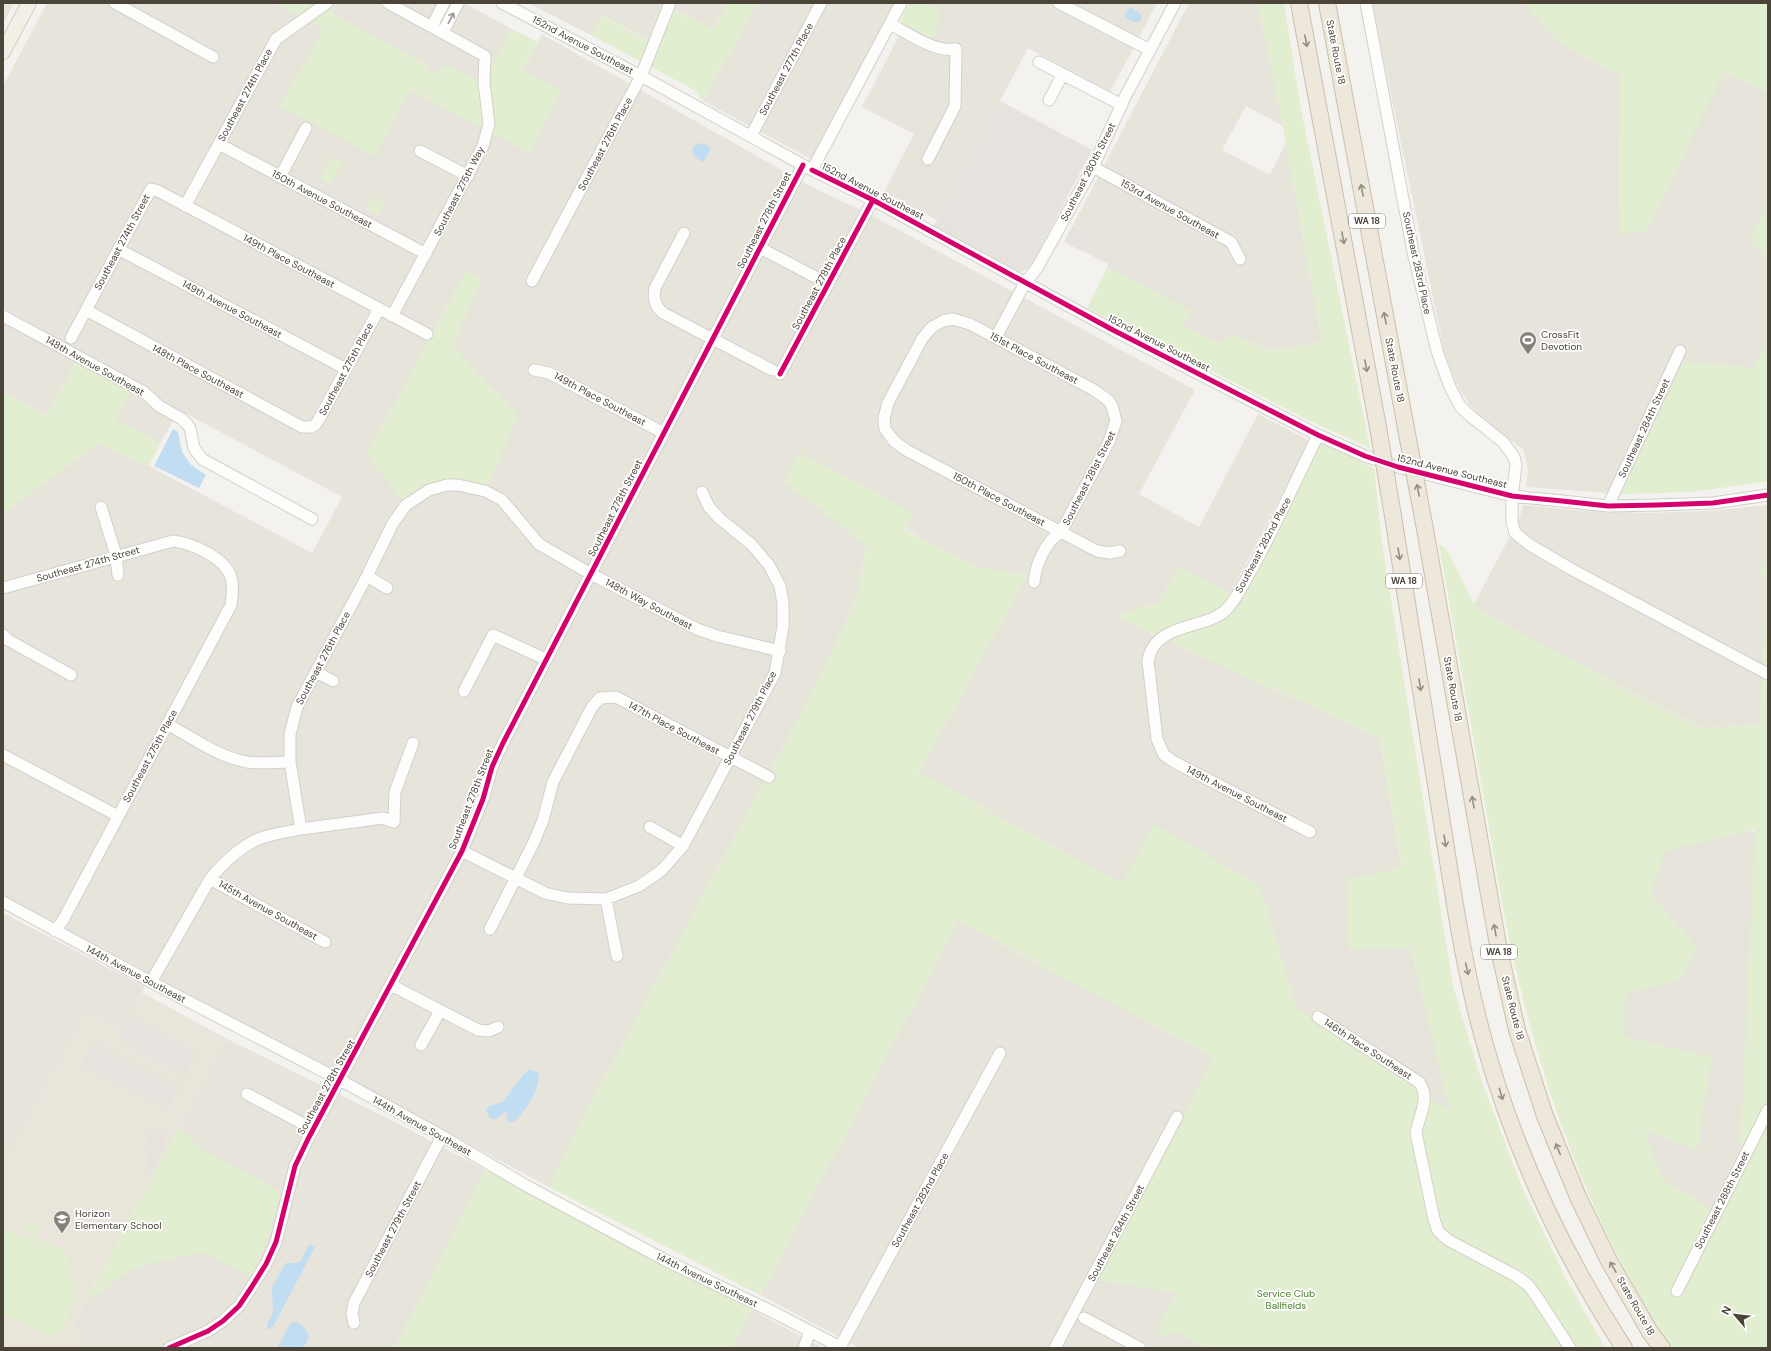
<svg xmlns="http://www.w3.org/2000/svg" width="1771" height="1351" viewBox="0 0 1771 1351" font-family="'DM Sans',sans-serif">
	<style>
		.residential { fill: #e7e4dc; fill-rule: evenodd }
		.industrial { fill: #e6e2de }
		.education { fill: #eae5da }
		.green { fill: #e1eecf; fill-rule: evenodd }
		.parking { fill: #e6e3df }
		.water { fill: #c0ddf1 }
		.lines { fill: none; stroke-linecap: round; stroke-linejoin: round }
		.minor-casing { stroke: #d2d0cb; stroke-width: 13 }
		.major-casing { stroke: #d6cebb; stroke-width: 16 }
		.highway-casing { stroke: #ccbfa9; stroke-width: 18 }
		.minor { stroke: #fdfdfc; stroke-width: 11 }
		.major { stroke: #f2efe6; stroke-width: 14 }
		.highway { stroke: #ede8db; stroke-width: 16 }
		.highway-bridge-casing { stroke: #ccbfa9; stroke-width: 18; stroke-linecap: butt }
		.highway-bridge { stroke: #ede8db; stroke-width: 16 }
		.cycleway-casing { stroke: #fff; stroke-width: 8 }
		.cycleway { stroke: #d6006c; stroke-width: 5 }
		.oneway { stroke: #9b9791 }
		.oneway2 { stroke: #948e82 }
		.labels { text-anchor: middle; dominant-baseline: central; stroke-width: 3.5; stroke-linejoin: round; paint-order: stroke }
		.shield { fill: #fff; stroke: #817c74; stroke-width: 1 }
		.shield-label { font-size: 9px; font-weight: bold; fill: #4b4439 }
		.street-label { font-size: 10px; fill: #4b4439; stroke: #fff }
		.poi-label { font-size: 10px; fill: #4b4439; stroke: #fff; text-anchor: start }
		.park-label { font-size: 10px; fill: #4a7f2a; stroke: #fff }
	</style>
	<rect width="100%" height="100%" fill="#f4f2ee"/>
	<!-- residential -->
	<path class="residential" d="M 3,3 L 14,3 L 3,24 Z
		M 47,3 L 275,3 L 323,29 L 410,89 L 530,153 L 523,72 L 542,34 L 810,186 L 871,215 L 1195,390 L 1139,494 L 1199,527 L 1258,414 L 1310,441 L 1230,594 L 1178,567 L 1158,603 L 1114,616 L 1380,738 L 1402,868 L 1349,949 L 1411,948 L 1451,1113 L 1296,1008 L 1260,886 L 1121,884 L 919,772 L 1027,575 L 974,567 L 904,528 L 913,513 L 784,481 L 866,545 L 859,593 L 810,697 L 583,1118 L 549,1187 L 3,895 L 3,513 L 97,444 L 149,466 L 312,553 L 342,497 L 179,410 L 160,444 L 115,420 L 136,381 L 3,308 L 3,86 ZM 466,271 L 482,280 L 452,345 L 367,455 Z
		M 335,3 L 464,3 L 512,29 L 484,83 L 435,75 L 427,71 L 427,66 L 332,14 Z
		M 528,3 L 662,3 L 648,40 L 602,16 L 591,35 Z
		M 663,3 L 727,3 L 713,30 Z
		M 757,3 L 895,3 L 813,160 L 703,101 Z
		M 916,3 L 1157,3 L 1110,92 L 1028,48 L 937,220 L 884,192 L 914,134 L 862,107 Z
		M 1189,3 L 1258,3 L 1283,126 L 1246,106 L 1222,150 L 1270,175 L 1286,143 L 1322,342 L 1270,351 L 1233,334 L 1221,344 L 1181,324 L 1191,312 L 1107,268 L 1108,264 L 1081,250 L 1090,234 L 1073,225 Z
		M 1372,3 L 1524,3 L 1560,43 L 1620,75 L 1619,233 L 1645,231 L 1724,71 L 1768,92 L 1768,206 L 1751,240 L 1768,257 L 1768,341 L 1754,368 L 1684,362 L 1621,494 L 1526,487 L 1528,470 L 1524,450 L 1485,422 L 1471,407 L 1459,388 L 1445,355 Z
		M 3,323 L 76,362 L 47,416 L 3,392 Z
		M 1523,505 L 1586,511 L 1649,513 L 1708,511 L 1768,505 L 1768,558 L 1760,573 L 1767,577 L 1760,725 L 1703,728 L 1619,686 L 1480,611 L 1474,604 L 1520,517 Z
		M 1615,823 L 1768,832 L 1768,1102 L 1713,1210 L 1616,1177 Z
		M 3,913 L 145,987 L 121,1029 L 86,1010 L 3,1164 Z
		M 958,921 L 1214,1057 L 1098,1280 L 1230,1301 L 1205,1348 L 860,1348 L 760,1295 Z
		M 227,1039 L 387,1118 L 486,1170 L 396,1345 L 386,1348 L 76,1348 L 84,1332 L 72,1326 Z
		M 752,1310 L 823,1348 L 731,1348 Z"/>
	<!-- industrial -->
	<path class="industrial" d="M 1000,101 L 1092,150 L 1032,264 L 1027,269 L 1019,272 L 934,226 Z
		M 1073,225 L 1090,234 L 1081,251 L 1064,242 Z"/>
	<!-- education -->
	<path class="education" d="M 141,992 L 227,1039 L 72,1325 L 85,1332 L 76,1348 L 3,1348 L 3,1164 L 86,1010 L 121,1029 Z"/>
	<!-- green -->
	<path class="green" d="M 275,3 L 335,3 L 332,14 L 427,66 L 427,71 L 435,75 L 447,66 L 483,83 L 512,29 L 538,42 L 523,72 L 561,91 L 530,153 L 410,89 L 374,156 L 281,106 L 323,29 Z
		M 662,3 L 713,30 L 727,3 L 757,3 L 703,101 L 694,90 L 591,35 L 601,16 L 647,40 Z
		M 909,3 L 924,3 L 939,11 L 937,36 L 929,38 L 901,23 L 903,15 Z
		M 1258,3 L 1284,3 L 1300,104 L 1370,448 L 1308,420 L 1087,308 L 1107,268 L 1192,312 L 1181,324 L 1221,344 L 1233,334 L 1270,351 L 1322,342 L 1286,143 Z
		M 1524,3 L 1768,3 L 1768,92 L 1724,72 L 1645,231 L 1619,234 L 1620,75 L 1560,43 Z
		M 333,156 L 343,162 L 331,184 L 321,179 Z
		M 372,197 L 385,204 L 379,215 L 366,207 Z
		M 1768,206 L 1768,257 L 1751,240 Z
		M 466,271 L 482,280 L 452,345 L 518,416 L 485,491 L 447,485 L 406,505 L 367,455 Z
		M 1768,341 L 1768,481 L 1694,492 L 1621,494 L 1684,361 L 1754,368 Z
		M 76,362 L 131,391 L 115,420 L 160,444 L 149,466 L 97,444 L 3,513 L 3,392 L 47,416 Z
		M 1321,443 L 1374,468 L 1382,543 L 1453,986 L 1480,1076 L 1521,1185 L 1565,1277 L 1605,1348 L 1205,1348 L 1175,1331 L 1165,1338 L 1157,1331 L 1177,1293 L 1098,1280 L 1214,1057 L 958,921 L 760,1295 L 549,1187 L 583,1118 L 810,697 L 859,593 L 866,545 L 783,481 L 800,452 L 913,513 L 904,529 L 974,566 L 1027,575 L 919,772 L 1121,884 L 1154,824 L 1260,886 L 1296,1008 L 1450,1112 L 1411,948 L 1349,949 L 1346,880 L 1402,867 L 1380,738 L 1114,616 L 1158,603 L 1178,567 L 1242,600 Z
		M 1439,544 L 1446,548 L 1474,604 L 1480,611 L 1619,686 L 1703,728 L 1760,725 L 1767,578 L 1760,573 L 1768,558 L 1768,1348 L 1672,1348 C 1599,1241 1549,1107 1519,982 C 1504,922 1495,860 1484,799 C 1469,714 1454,629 1439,544 ZM 1755,829 L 1739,1174 L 1678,1297 L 1671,1290 L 1713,1210 L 1661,1178 L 1644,1131 L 1697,1150 L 1712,1057 L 1624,1037 L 1626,993 L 1678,980 L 1698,949 L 1650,894 L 1665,851 Z
		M 179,1128 L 204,1151 L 280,1192 C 273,1226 266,1246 251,1277 L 211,1254 L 193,1254 L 157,1262 L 130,1270 L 84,1304 Z
		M 486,1170 L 752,1310 L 731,1348 L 386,1348 L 396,1345 Z
		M 25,1221 L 40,1226 L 37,1236 L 21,1231 Z
		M 3,1230 C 14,1234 53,1243 59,1248 C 67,1254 70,1264 72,1273 C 76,1295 74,1319 55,1336 L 44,1334 L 3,1315 Z"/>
	<!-- parking -->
	<path class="parking" d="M 131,1018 L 196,1054 L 185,1075 L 119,1039 Z
		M 94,1043 L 179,1087 L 167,1108 L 83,1064 Z
		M 154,1128 L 167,1135 L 152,1171 L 149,1171 L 145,1147 Z"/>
	<!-- water -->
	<path class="water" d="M 1130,7 L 1142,15 L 1141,20 L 1137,23 L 1125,18 L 1125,14 Z
		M 702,143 L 711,148 L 704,162 C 691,159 687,145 702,143 Z
		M 173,429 L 178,432 L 182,452 L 191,465 L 206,475 L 199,488 L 154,466 Z
		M 530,1069 L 538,1073 C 544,1083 520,1122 510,1123 L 507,1118 L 507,1113 L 505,1112 L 496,1119 L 491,1119 L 486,1111 L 489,1106 L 503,1102 L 524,1074 Z
		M 309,1244 L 315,1247 L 274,1325 L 270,1329 L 267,1329 L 267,1323 L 272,1315 L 273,1310 L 272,1288 L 279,1274 L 286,1263 L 295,1263 L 301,1261 Z
		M 295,1321 C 301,1325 311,1331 308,1339 C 307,1343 304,1345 302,1348 L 277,1348 L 290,1324 Z"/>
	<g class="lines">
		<defs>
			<path id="minor" d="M 115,3 L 213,57
				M 388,3 L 485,56 L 484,83 L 489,124 L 483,146 L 392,316
				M 502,3 L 641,76 L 812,170 L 873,200 L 1113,330 L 1318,435 L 1365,456 L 1398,467 L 1512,496 L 1562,501 L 1608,506 L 1657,505 L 1713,503 L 1768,495
				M 1059,3 L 1150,50
				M 1366,3 L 1413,252 L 1437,351 L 1450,387 L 1460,406 L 1469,415 L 1503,442 L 1514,457 L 1516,465 L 1512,496 L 1512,522 L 1515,533 L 1530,545 L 1571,569 L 1768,674
				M 890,24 C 908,33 935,53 956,49 L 955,106 L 928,159
				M 432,26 L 444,3
				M 443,32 L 458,3
				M 1039,62 L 1122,105
				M 1049,100 L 1063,74
				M 751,136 L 821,3
				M 219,144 L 426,254
				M 420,151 L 468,176
				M 1093,167 L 1231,242 L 1240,259
				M 812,170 L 901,3
				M 280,177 L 306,128
				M 185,206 L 276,39 L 327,3
				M 684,233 L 655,288 C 653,299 655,306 663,313 L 772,370
				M 760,248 L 823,281
				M 118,249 L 346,369
				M 532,281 L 641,76 L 670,3
				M 86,310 L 302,427 L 311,427 L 315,425 L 318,421 L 379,309
				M 3,316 L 144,392 L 159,406 L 182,419 L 187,424 L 190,428 L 194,448 L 202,459 L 312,519
				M 996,337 L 1025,283 L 1037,268 L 1093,167 L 1125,97 L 1175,3
				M 71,338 L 151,189 L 158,191 L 427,334
				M 534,370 L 549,373 L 664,433
				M 780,374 L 873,200
				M 1608,506 L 1680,351
				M 101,507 L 116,555 L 118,575
				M 367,576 L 387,588
				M 1034,582 C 1036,564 1045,542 1061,532 L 1109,442 L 1116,421 L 1112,406 L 1108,400 L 1094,390 L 970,324 L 953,319 L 943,321 L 932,327 L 922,339 L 888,403 L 884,418 L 885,429 L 894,441 L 906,450 L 1097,551 L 1110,553 L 1120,551
				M 3,588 L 173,541 C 192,543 225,558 231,577 C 234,586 232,596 231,605 L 63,920 L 55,931
				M 3,635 L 8,640 L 71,675
				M 316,672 L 333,681
				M 464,691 L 493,635 L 545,659
				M 167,724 C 193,738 218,757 247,762 C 261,764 277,762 290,762
				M 3,755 L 118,816
				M 650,827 L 683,846
				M 301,829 L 383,818 L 394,822 L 395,792 L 413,743
				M 1310,832 L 1176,763 L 1164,755 L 1157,739 L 1148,661 C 1154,622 1205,630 1226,610 C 1237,599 1244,582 1252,569 C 1276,525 1296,480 1318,435
				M 462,851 L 545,893 L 567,898 L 606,899 L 639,886 L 662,870 L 683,846 L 775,673 L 783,626 L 783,603 L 780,586 L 769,565 L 751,544 L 719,518 L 709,507 L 702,492
				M 210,879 L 325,942
				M 606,899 L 617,956
				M 3,902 L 151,982 L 340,1080 L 442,1136 L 525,1185 L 665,1260 L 777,1314 L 842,1348
				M 490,929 L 534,842 L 543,820 L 553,782 L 592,707 L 600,698 L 616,697 L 769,777
				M 151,982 L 210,879 C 223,863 239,848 258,839 C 271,834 288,832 301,829 L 290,762 L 290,734 L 297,707 L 367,576 L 393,523 L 406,505 L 429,490 L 447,485 L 458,485 L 485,491 L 502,500 L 539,544 L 591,574 L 697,629 L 717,636 L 780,651
				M 391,985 L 478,1030 L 489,1031 L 498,1027
				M 1318,1017 L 1419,1082 C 1431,1098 1419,1115 1416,1133 L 1434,1219 L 1438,1231 L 1448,1240 L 1516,1276 L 1528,1285 L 1537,1297 L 1570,1348
				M 421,1045 L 440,1011
				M 247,1094 L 313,1129
				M 1677,1291 L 1768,1110
				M 1084,1318 L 1140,1348
				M 354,1323 L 352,1314 L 354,1303 L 442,1136
				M 840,1347 L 1000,1053
				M 169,1348 L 208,1331 L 223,1321 L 239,1306 L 251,1288 L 266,1264 L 276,1242 L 295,1166 L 308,1139 L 462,851 L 483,799 L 492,767 L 503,743 L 803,165
				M 804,1348 L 810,1331
				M 1055,1348 L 1177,1117"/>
			<path id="major" d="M 3,52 L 29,3"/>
			<path id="highway" d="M 1299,3 L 1378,427
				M 1327,3 L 1408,439
				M 1393,516 C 1409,614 1425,712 1440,810 C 1452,885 1462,960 1482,1034 C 1512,1145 1561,1251 1624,1348
				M 1425,529 L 1498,945 L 1517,1030 L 1545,1116 L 1578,1197 L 1609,1261 L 1650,1332 L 1662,1348"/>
		</defs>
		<!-- minor casing -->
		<use href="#minor" class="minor-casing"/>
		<!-- major casing -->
		<use href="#major" class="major-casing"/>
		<!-- highway casing -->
		<use href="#highway" class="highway-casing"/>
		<!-- minor -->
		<use href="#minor" class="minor"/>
		<!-- major -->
		<use href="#major" class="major"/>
		<!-- highway -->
		<use href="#highway" class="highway"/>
		<defs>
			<path id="highway-bridge" d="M 1378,427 L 1393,516
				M 1408,439 L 1425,529"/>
		</defs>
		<!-- highway-bridge casing -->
		<use href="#highway-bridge" class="highway-bridge-casing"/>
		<!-- highway-bridge -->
		<use href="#highway-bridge" class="highway-bridge"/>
		<defs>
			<path id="cycleway" d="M 812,170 L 873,200 L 1113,330 L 1318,435 L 1365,456 L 1398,467 L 1512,496 L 1562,501 L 1608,506 L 1657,505 L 1713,503 L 1768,495
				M 780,374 L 873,200
				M 169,1348 L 208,1331 L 223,1321 L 239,1306 L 251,1288 L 266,1264 L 276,1242 L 295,1166 L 308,1139 L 462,851 L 483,799 L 492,767 L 503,743 L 803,165"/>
		</defs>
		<!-- cycleway casing -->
		<use href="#cycleway" class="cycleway-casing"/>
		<!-- cycleway -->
		<use href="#cycleway" class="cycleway"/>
	</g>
	<!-- one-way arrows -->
	<defs><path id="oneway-shaft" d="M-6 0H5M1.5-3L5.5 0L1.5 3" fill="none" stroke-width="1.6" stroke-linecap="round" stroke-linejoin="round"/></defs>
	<use class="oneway" href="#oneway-shaft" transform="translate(451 18) rotate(-63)"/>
	<g class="oneway2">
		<use href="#oneway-shaft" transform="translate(1306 41) rotate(79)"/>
		<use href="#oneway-shaft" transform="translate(1362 190) rotate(-101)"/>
		<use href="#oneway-shaft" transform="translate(1343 238) rotate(79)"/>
		<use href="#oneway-shaft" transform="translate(1385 318) rotate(-101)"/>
		<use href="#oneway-shaft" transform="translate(1366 366) rotate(79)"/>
		<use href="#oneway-shaft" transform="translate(1418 490) rotate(-101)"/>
		<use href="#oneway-shaft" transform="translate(1399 554) rotate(81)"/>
		<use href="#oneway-shaft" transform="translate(1420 685) rotate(81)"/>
		<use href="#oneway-shaft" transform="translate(1473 802) rotate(-100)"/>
		<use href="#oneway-shaft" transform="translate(1445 841) rotate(81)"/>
		<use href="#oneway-shaft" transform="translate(1495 930) rotate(-100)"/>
		<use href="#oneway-shaft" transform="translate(1467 969) rotate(77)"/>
		<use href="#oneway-shaft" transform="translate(1501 1094) rotate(73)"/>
		<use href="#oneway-shaft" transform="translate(1558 1149) rotate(-112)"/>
		<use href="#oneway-shaft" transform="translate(1613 1267) rotate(-120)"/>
	</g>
	<!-- icons -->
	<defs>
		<symbol id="stadium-pin" viewBox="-11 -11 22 30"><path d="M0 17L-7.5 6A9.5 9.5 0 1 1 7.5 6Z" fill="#868178" stroke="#fff"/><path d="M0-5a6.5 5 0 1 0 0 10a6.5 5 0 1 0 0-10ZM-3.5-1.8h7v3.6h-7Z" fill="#fff"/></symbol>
		<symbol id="school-pin" viewBox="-11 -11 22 30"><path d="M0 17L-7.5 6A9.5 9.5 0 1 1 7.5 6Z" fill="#868178" stroke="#fff"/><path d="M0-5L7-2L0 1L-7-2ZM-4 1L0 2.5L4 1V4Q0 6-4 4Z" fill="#fff"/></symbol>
	</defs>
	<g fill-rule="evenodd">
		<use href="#stadium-pin" x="1518" y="330" width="20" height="27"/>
		<use href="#school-pin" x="52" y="1209" width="20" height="27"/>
	</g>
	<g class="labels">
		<!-- shield labels -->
		<g class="shield">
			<rect x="1349" y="214" width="36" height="14" rx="3"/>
			<rect x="1386" y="574" width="36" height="14" rx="3"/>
			<rect x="1481" y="945" width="36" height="14" rx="3"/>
		</g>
		<g class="shield-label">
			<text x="1367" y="221">WA 18</text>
			<text x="1404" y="581">WA 18</text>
			<text x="1499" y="952">WA 18</text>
		</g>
		<!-- street labels -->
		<g class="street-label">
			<text transform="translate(583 45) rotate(28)">152nd Avenue Southeast</text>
			<text transform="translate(1336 52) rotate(79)">State Route 18</text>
			<text transform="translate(786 69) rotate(-62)">Southeast 277th Place</text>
			<text transform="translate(245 95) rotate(-62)">Southeast 274th Place</text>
			<text transform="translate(605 144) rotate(-62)">Southeast 276th Place</text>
			<text transform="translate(1088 172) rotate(-63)">Southeast 280th Street</text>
			<text transform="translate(459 191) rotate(-63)">Southeast 275th Way</text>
			<text transform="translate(873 191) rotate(27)">152nd Avenue Southeast</text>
			<text transform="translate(322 199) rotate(28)">150th Avenue Southeast</text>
			<text transform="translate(1170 209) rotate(29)">153rd Avenue Southeast</text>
			<text transform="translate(764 220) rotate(-63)">Southeast 278th Street</text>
			<text transform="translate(122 242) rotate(-62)">Southeast 274th Street</text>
			<text transform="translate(289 261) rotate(28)">149th Place Southeast</text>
			<text transform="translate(1417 263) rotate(78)">Southeast 283rd Place</text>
			<text transform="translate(819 283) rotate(-62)">Southeast 278th Place</text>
			<text transform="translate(232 309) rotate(28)">149th Avenue Southeast</text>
			<text transform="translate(1159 343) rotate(27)">152nd Avenue Southeast</text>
			<text transform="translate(1034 358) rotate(28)">151st Place Southeast</text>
			<text transform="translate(95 366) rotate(29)">148th Avenue Southeast</text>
			<text transform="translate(346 369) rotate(-62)">Southeast 275th Place</text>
			<text transform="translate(1395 370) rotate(79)">State Route 18</text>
			<text transform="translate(198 371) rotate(28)">148th Place Southeast</text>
			<text transform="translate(600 399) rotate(28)">149th Place Southeast</text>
			<text transform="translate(1644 428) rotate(-65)">Southeast 284th Street</text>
			<text transform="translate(1452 471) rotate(14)">152nd Avenue Southeast</text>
			<text transform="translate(1089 478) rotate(-63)">Southeast 281st Street</text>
			<text transform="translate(999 499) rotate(28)">150th Place Southeast</text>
			<text transform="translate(615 508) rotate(-63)">Southeast 278th Street</text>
			<text transform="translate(1263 545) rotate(-62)">Southeast 282nd Place</text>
			<text transform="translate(88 564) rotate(-16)">Southeast 274th Street</text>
			<text transform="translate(649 604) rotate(28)">148th Way Southeast</text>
			<text transform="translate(323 658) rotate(-62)">Southeast 276th Place</text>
			<text transform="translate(1453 689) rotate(80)">State Route 18</text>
			<text transform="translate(750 718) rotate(-63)">Southeast 279th Place</text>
			<text transform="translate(674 728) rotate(28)">147th Place Southeast</text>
			<text transform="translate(150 756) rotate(-62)">Southeast 275th Place</text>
			<text transform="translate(1237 794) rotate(27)">149th Avenue Southeast</text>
			<text transform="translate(471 799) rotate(-69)">Southeast 278th Street</text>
			<text transform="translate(268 910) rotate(29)">145th Avenue Southeast</text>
			<text transform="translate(136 974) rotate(28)">144th Avenue Southeast</text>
			<text transform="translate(1513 1008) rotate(76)">State Route 18</text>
			<text transform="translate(1368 1049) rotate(33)">146th Place Southeast</text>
			<text transform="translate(326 1087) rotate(-61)">Southeast 278th Street</text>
			<text transform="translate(422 1126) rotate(29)">144th Avenue Southeast</text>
			<text transform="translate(920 1200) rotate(-61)">Southeast 282nd Place</text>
			<text transform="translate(1722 1200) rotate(-63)">Southeast 288th Street</text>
			<text transform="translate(393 1229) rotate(-62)">Southeast 279th Street</text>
			<text transform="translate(1116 1233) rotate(-62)">Southeast 284th Street</text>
			<text transform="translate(707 1280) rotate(26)">144th Avenue Southeast</text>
			<text transform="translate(1636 1306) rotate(60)">State Route 18</text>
		</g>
		<!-- poi labels -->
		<g class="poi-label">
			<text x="1541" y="334">CrossFit<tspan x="1541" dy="12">Devotion</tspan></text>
			<text x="75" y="1213">Horizon<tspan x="75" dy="12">Elementary School</tspan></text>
		</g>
		<!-- park labels -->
		<g class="park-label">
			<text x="1286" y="1293">Service Club<tspan x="1286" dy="12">Ballfields</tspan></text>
		</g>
	</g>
	<!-- border -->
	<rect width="1771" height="1351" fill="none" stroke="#4b4439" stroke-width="8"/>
	<!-- north arrow -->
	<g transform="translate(1735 1315) rotate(298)" stroke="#ffffff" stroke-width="3" paint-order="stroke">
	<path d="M0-3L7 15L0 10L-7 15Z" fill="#4b4439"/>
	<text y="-6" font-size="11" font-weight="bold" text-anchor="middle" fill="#4b4439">N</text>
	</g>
</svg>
